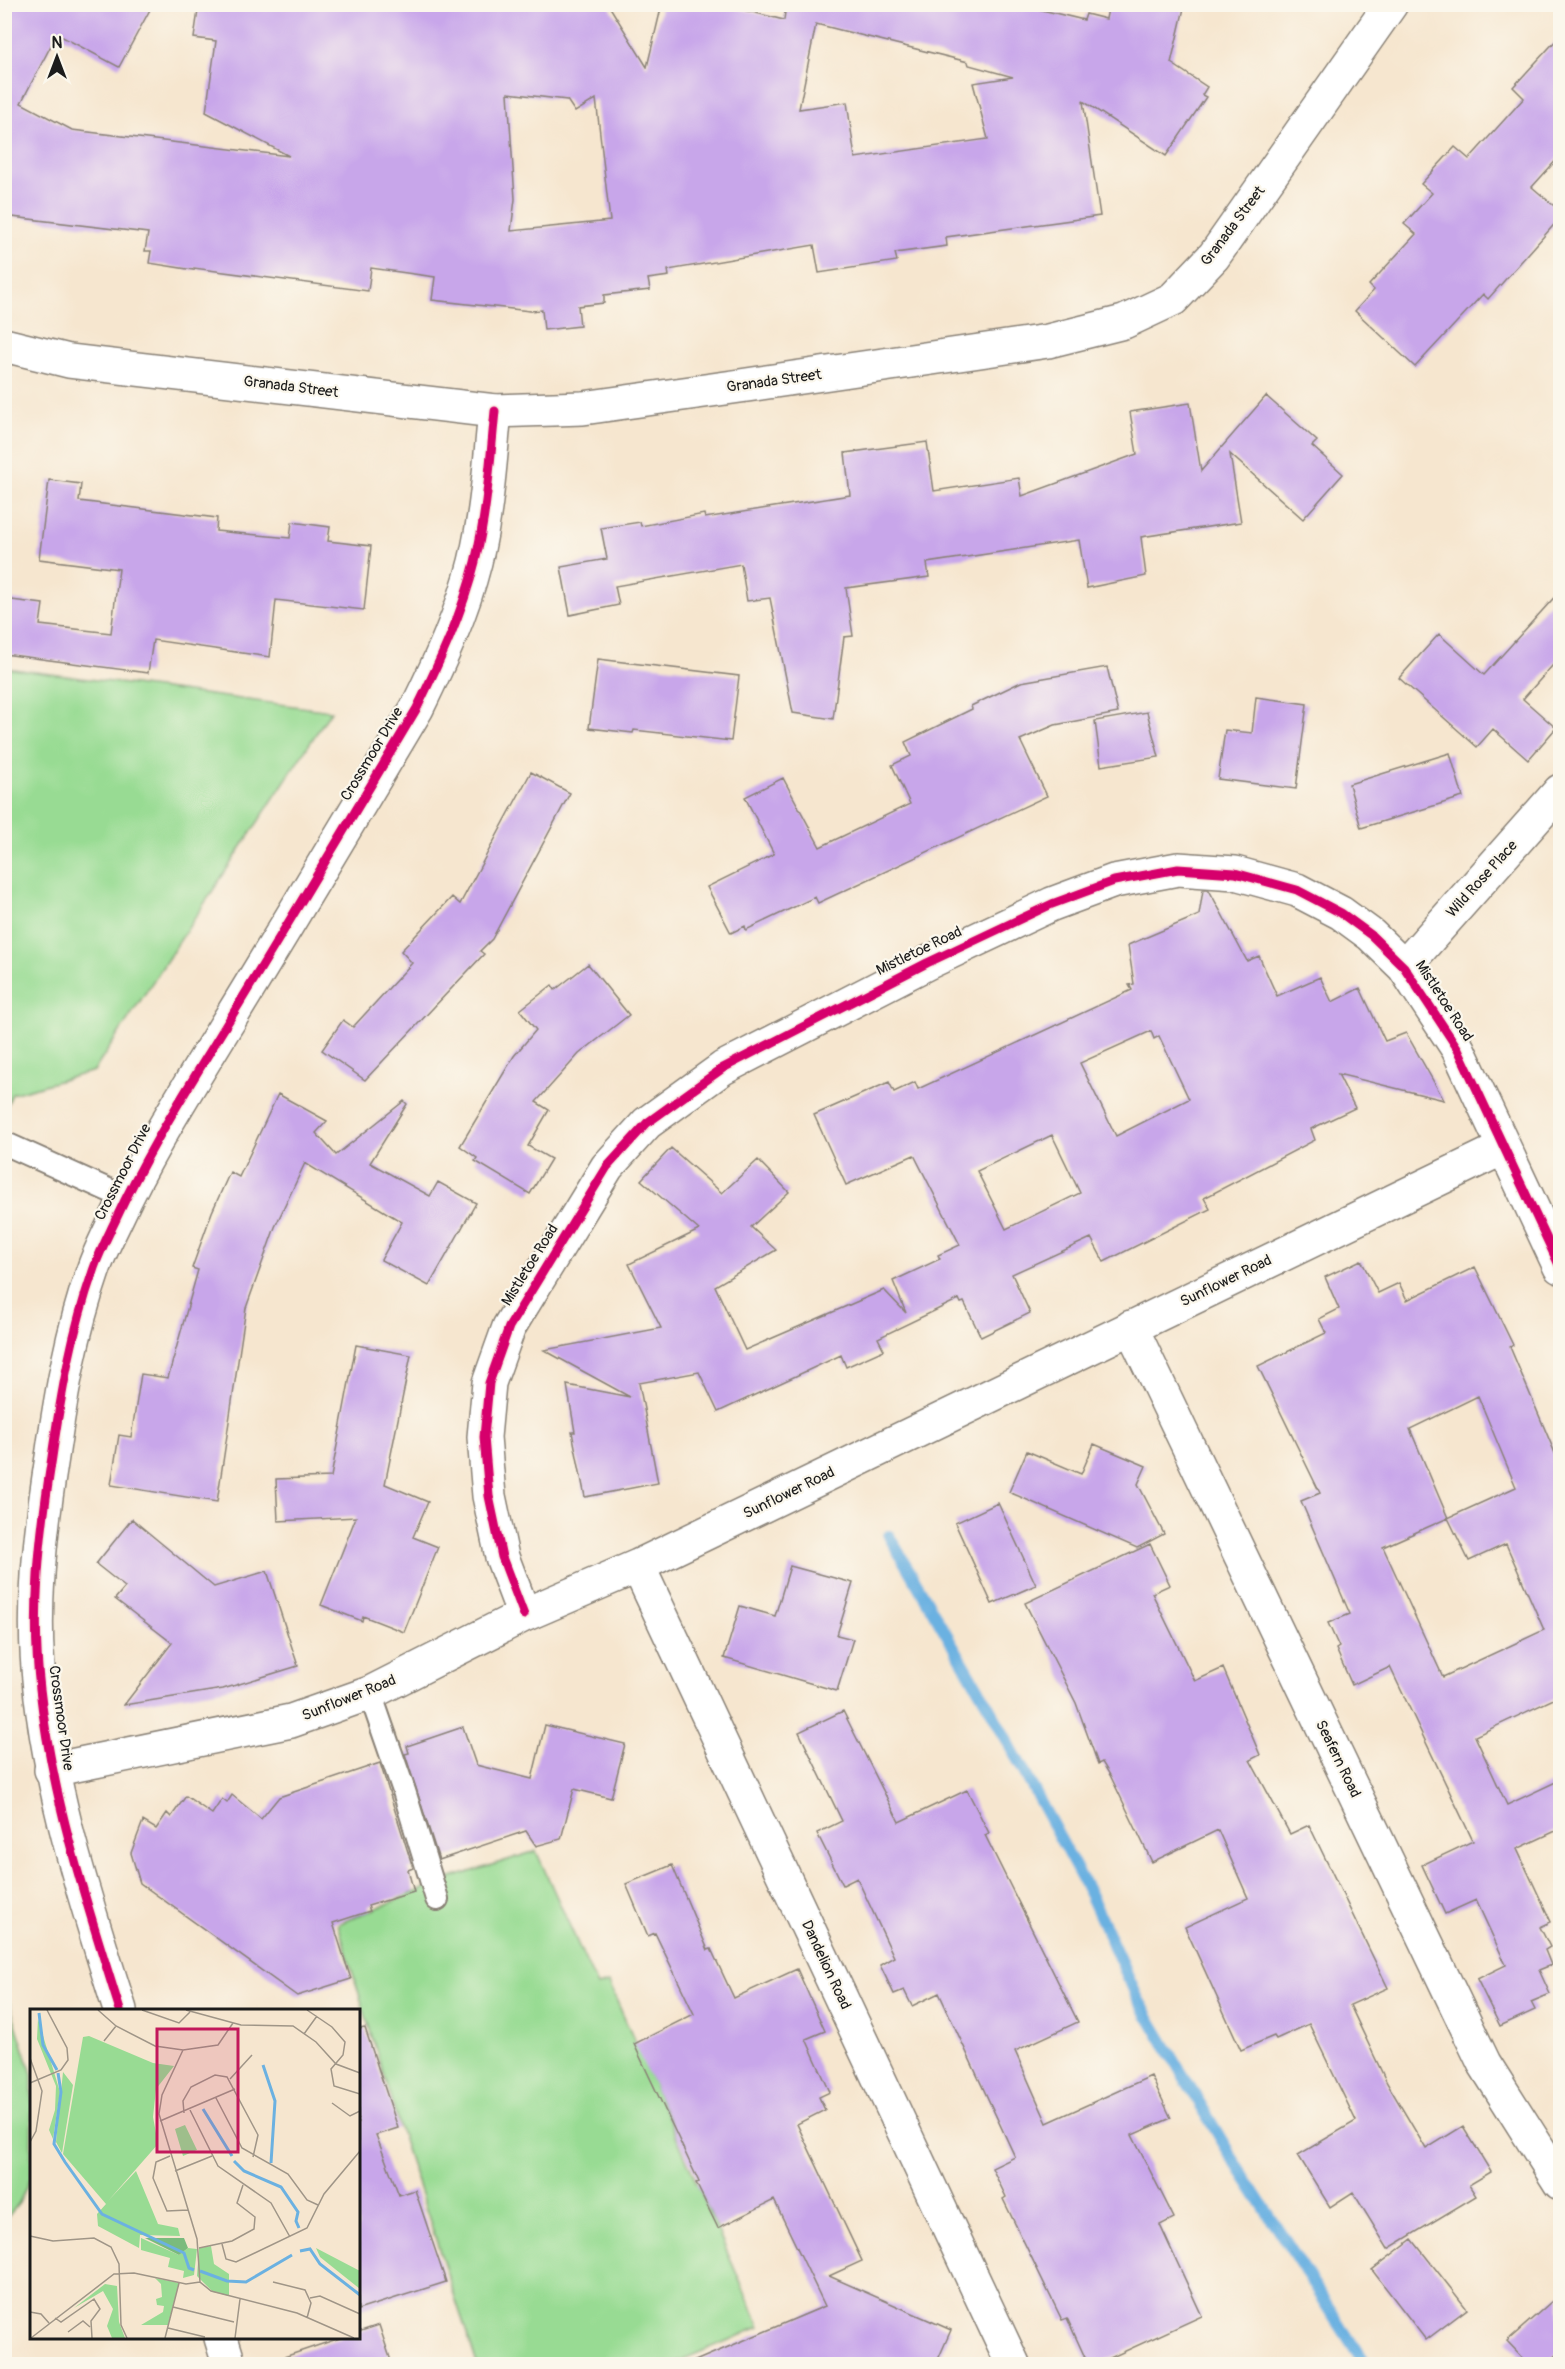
<svg xmlns="http://www.w3.org/2000/svg" width="1565" height="2369" viewBox="0 0 1565 2369" font-family="Pangolin,sans-serif">
	<style>
		.green { fill: #98db93; stroke: #5a7c58; stroke-width: 1.5 }
		.lines { fill: none; stroke-linecap: round; stroke-linejoin: round }
		.stream { stroke: #6bb1e1; stroke-width: 12 }
		.building { fill: #c8a6ea; fill-rule: evenodd }
		.service-casing { stroke: #898176; stroke-width: 26 }
		.minor-casing { stroke: #898176; stroke-width: 36 }
		.tertiary-casing { stroke: #898176; stroke-width: 36 }
		.service { stroke: #fff; stroke-width: 22 }
		.minor { stroke: #fff; stroke-width: 33 }
		.tertiary { stroke: #fff; stroke-width: 33 }
		.cycleway-casing { stroke: #fbf7ec; stroke-width: 13 }
		.cycleway { stroke: #d6006c; stroke-width: 9 }
		.labels { text-anchor: middle; dominant-baseline: central; stroke-width: 4.5; stroke-linejoin: round; paint-order: stroke }
		.street-label { font-size: 15px; fill: #1c1c1c; stroke: #fbf7ec }
		.inset-river { fill: none; stroke: #6bb1e1; stroke-width: 3 }
		.inset-road { fill: none; stroke: #9f9587; stroke-width: 1.5 }
		.view { fill: #c2185b; fill-opacity: 0.15; stroke: #c2185b; stroke-width: 3 }
		.inset-edge { fill: none; stroke: #1c1c1c; stroke-width: 3 }
	</style>
	<rect width="100%" height="100%" fill="#fbf7ec"/>
	<filter id="ink" filterUnits="userSpaceOnUse"><feTurbulence type="fractalNoise" baseFrequency=".0167" numOctaves="2"/><feDisplacementMap in="SourceGraphic" scale="12" xChannelSelector="R" yChannelSelector="G"/><feConvolveMatrix kernelMatrix="1 2 1 2 8 2 1 2 1" color-interpolation-filters="sRGB"/></filter>
	<filter id="wash" filterUnits="userSpaceOnUse"><feTurbulence type="fractalNoise" baseFrequency=".008" numOctaves="4" result="noise"/><feDisplacementMap in="SourceGraphic" scale="24" xChannelSelector="R" yChannelSelector="G"/><feGaussianBlur stdDeviation="1.35" result="paint"/><feColorMatrix in="noise" values="0 0 0 0 0 0 0 0 0 0 0 0 0 0 0 0 0 1.4 0 .05"/><feComposite in="paint" operator="in"/></filter>
	<g filter="url(#wash)">
		<rect width="100%" height="100%" fill="#f6e6cf"/>
		<!-- green -->
		<path class="green" d="M 5,668 L 331,711 L 94,1071 L 12,1094 L 5,1110 Z
			M 536,1851 L 597,1986 L 609,1983 L 760,2327 L 672,2364 L 477,2364 L 404,2143 L 338,1924 L 448,1879 Z
			M 4,1987 L 32,2074 L 31,2176 L 19,2203 L 5,2220 Z"/>
		<g class="lines">
			<!-- stream -->
			<path class="stream" d="M 889,1536 L 988,1705 L 1090,1894 L 1138,1999 L 1231,2156 L 1365,2364"/>
		</g>
		<g id="blocks">
			<!-- building -->
			<path class="building" d="M 4,4 L 153,4 L 119,67 L 57,34 L 21,103 L 72,130 L 289,156 L 206,112 L 216,41 L 194,38 L 199,4 L 608,4 L 647,67 L 662,4 L 719,4 L 784,20 L 786,4 L 1017,4 L 1084,20 L 1086,14 L 1106,19 L 1109,4 L 1185,4 L 1171,63 L 1207,87 L 1202,95 L 1206,97 L 1166,156 L 1083,101 L 1100,216 L 946,237 L 947,246 L 895,253 L 897,261 L 819,273 L 814,245 L 668,270 L 669,276 L 648,279 L 650,290 L 604,295 L 604,303 L 578,306 L 580,326 L 544,330 L 542,310 L 530,311 L 432,300 L 435,277 L 371,268 L 368,291 L 194,268 L 194,270 L 149,263 L 151,251 L 145,251 L 148,233 L 4,216 ZM 816,24 L 968,62 L 969,65 L 1013,77 L 973,83 L 988,139 L 855,158 L 847,102 L 799,109 ZM 508,93 L 567,100 L 575,112 L 596,99 L 610,221 L 511,231 L 515,199 Z
				M 1560,36 L 1560,156 L 1532,187 L 1560,211 L 1560,218 L 1488,299 L 1483,294 L 1415,367 L 1355,311 L 1374,290 L 1369,285 L 1416,234 L 1404,224 L 1432,193 L 1421,184 L 1455,147 L 1469,159 L 1524,98 L 1513,87 Z
				M 1266,396 L 1317,441 L 1312,446 L 1343,474 L 1303,519 L 1230,454 L 1241,522 L 1141,537 L 1146,576 L 1087,588 L 1079,540 L 927,563 L 929,577 L 846,588 L 853,636 L 844,637 L 833,719 L 793,713 L 770,598 L 747,601 L 741,564 L 615,586 L 619,605 L 570,615 L 561,567 L 607,559 L 601,528 L 640,522 L 641,526 L 704,514 L 705,518 L 850,495 L 845,453 L 927,442 L 934,491 L 1019,478 L 1022,496 L 1137,454 L 1130,412 L 1190,403 L 1201,471 Z
				M 49,480 L 81,484 L 79,501 L 217,518 L 216,531 L 290,538 L 292,522 L 330,527 L 328,541 L 371,546 L 364,610 L 276,600 L 270,657 L 153,640 L 148,673 L 4,654 L 4,599 L 43,604 L 40,625 L 111,633 L 119,569 L 39,559 Z
				M 1560,591 L 1560,657 L 1523,699 L 1556,728 L 1528,760 L 1493,729 L 1477,747 L 1399,678 L 1439,634 L 1484,675 Z
				M 598,659 L 739,676 L 731,741 L 634,730 L 633,733 L 589,728 Z
				M 1107,667 L 1118,713 L 1055,725 L 1020,740 L 1047,796 L 818,903 L 815,897 L 746,930 L 745,926 L 731,933 L 707,887 L 774,854 L 745,797 L 783,778 L 820,847 L 910,804 L 892,765 L 911,756 L 905,742 L 972,709 L 971,706 L 1021,682 Z
				M 1256,697 L 1307,704 L 1296,789 L 1218,779 L 1225,730 L 1252,733 Z
				M 1147,712 L 1159,757 L 1101,766 L 1095,721 Z
				M 1450,753 L 1463,797 L 1361,828 L 1349,784 Z
				M 531,772 L 570,793 L 492,939 L 480,951 L 484,954 L 365,1080 L 322,1050 L 343,1020 L 353,1027 L 412,963 L 401,951 L 452,897 L 460,904 Z
				M 1203,890 L 1209,890 L 1247,961 L 1259,956 L 1277,996 L 1320,977 L 1332,1002 L 1360,988 L 1385,1041 L 1406,1033 L 1444,1100 L 1338,1074 L 1355,1108 L 1311,1129 L 1315,1140 L 1204,1198 L 1210,1209 L 1104,1262 L 1091,1238 L 1012,1274 L 1030,1313 L 981,1337 L 964,1302 L 961,1303 L 959,1299 L 878,1338 L 884,1350 L 846,1367 L 841,1355 L 718,1412 L 699,1372 L 639,1383 L 658,1483 L 585,1497 L 572,1432 L 575,1432 L 567,1385 L 630,1397 L 544,1350 L 661,1328 L 629,1264 L 699,1230 L 641,1180 L 671,1148 L 722,1193 L 758,1160 L 789,1192 L 751,1227 L 776,1250 L 715,1286 L 745,1350 L 884,1290 L 906,1313 L 893,1281 L 940,1259 L 938,1255 L 960,1245 L 914,1155 L 846,1185 L 814,1115 L 889,1082 L 894,1092 L 915,1082 L 918,1089 L 1132,990 L 1129,985 L 1134,984 L 1128,945 L 1199,915 ZM 1151,1031 L 1154,1039 L 1159,1036 L 1189,1099 L 1116,1136 L 1080,1063 ZM 1052,1135 L 1080,1193 L 1006,1229 L 977,1171 Z
				M 588,964 L 629,1015 L 579,1054 L 536,1102 L 549,1110 L 528,1146 L 551,1159 L 530,1194 L 475,1161 L 477,1158 L 460,1146 L 514,1056 L 536,1030 L 520,1010 L 552,985 L 555,990 Z
				M 278,1094 L 327,1121 L 316,1133 L 336,1155 L 404,1101 L 407,1104 L 370,1163 L 430,1196 L 438,1182 L 476,1203 L 429,1286 L 381,1260 L 402,1222 L 305,1163 L 275,1227 L 246,1308 L 217,1502 L 111,1485 L 119,1435 L 131,1437 L 141,1374 L 168,1378 L 198,1270 L 192,1268 L 212,1212 L 230,1172 L 239,1177 Z
				M 1361,1260 L 1378,1293 L 1399,1283 L 1407,1300 L 1475,1267 L 1513,1345 L 1510,1347 L 1560,1465 L 1560,1696 L 1475,1736 L 1507,1805 L 1560,1780 L 1560,1829 L 1517,1849 L 1551,1922 L 1540,1927 L 1550,1947 L 1545,1950 L 1551,1965 L 1539,1970 L 1550,1994 L 1531,2002 L 1535,2010 L 1500,2026 L 1477,1979 L 1506,1965 L 1476,1900 L 1445,1914 L 1422,1865 L 1473,1841 L 1390,1667 L 1352,1685 L 1336,1649 L 1339,1647 L 1328,1623 L 1350,1614 L 1301,1501 L 1320,1493 L 1258,1366 L 1326,1333 L 1319,1319 L 1339,1309 L 1325,1277 ZM 1478,1396 L 1516,1487 L 1448,1518 L 1410,1429 ZM 1448,1518 L 1469,1561 L 1506,1544 L 1544,1630 L 1443,1677 L 1383,1547 Z
				M 356,1345 L 411,1355 L 385,1484 L 428,1502 L 413,1537 L 438,1547 L 404,1632 L 363,1616 L 362,1621 L 321,1605 L 356,1517 L 278,1521 L 276,1479 L 331,1477 Z
				M 1094,1444 L 1146,1466 L 1138,1484 L 1164,1534 L 1137,1548 L 1009,1492 L 1027,1451 L 1081,1474 Z
				M 998,1503 L 1036,1585 L 992,1604 L 955,1523 Z
				M 132,1519 L 214,1587 L 267,1571 L 298,1666 L 223,1689 L 124,1705 L 172,1643 L 115,1599 L 125,1587 L 96,1564 Z
				M 1150,1544 L 1170,1585 L 1152,1593 L 1195,1681 L 1223,1668 L 1260,1755 L 1250,1760 L 1290,1834 L 1309,1825 L 1388,1988 L 1350,2005 L 1387,2083 L 1426,2149 L 1463,2126 L 1491,2172 L 1469,2185 L 1476,2196 L 1388,2249 L 1353,2192 L 1330,2207 L 1298,2155 L 1356,2121 L 1309,2024 L 1276,2039 L 1274,2036 L 1241,2050 L 1185,1927 L 1248,1898 L 1218,1830 L 1152,1862 L 1110,1775 L 1102,1762 L 1098,1764 L 1076,1703 L 1025,1603 Z
				M 790,1566 L 853,1583 L 837,1635 L 853,1639 L 837,1691 L 724,1658 L 740,1606 L 775,1616 Z
				M 843,1711 L 899,1822 L 967,1790 L 989,1833 L 985,1835 L 1078,2022 L 1015,2051 L 1047,2123 L 1151,2076 L 1171,2118 L 1132,2135 L 1174,2218 L 1160,2225 L 1202,2316 L 1097,2364 L 1088,2364 L 1067,2318 L 1062,2320 L 1003,2199 L 1006,2197 L 992,2168 L 1015,2157 L 939,1993 L 912,2006 L 904,1990 L 894,1994 L 880,1965 L 894,1957 L 857,1878 L 843,1885 L 817,1833 L 842,1821 L 799,1732 Z
				M 545,1725 L 625,1744 L 611,1798 L 574,1789 L 561,1839 L 536,1846 L 526,1831 L 439,1860 L 405,1754 L 409,1753 L 407,1746 L 463,1727 L 476,1765 L 532,1779 Z
				M 380,1763 L 413,1868 L 408,1870 L 414,1892 L 368,1906 L 370,1911 L 333,1923 L 351,1979 L 297,1996 L 140,1883 L 131,1853 L 143,1821 L 156,1829 L 167,1813 L 171,1817 L 186,1796 L 212,1814 L 222,1799 L 227,1803 L 232,1795 L 261,1819 L 279,1797 Z
				M 672,1865 L 708,1950 L 711,1949 L 734,1998 L 797,1969 L 825,2031 L 806,2039 L 830,2092 L 819,2097 L 825,2110 L 797,2124 L 862,2261 L 829,2276 L 951,2330 L 936,2364 L 688,2364 L 825,2306 L 774,2200 L 718,2228 L 696,2183 L 699,2182 L 634,2044 L 694,2014 L 655,1933 L 648,1936 L 626,1884 Z
				M 365,2028 L 398,2128 L 376,2135 L 399,2195 L 415,2190 L 446,2282 L 358,2310 L 358,2029 Z
				M 1412,2239 L 1467,2309 L 1426,2340 L 1372,2270 Z
				M 1560,2294 L 1560,2352 L 1547,2364 L 1529,2364 L 1507,2341 Z
				M 379,2325 L 392,2364 L 282,2364 L 281,2358 L 343,2337 L 358,2337 L 358,2332 Z"/>
		</g>
	</g>
	<g filter="url(#ink)">
		<use href="#blocks" fill-opacity="0" stroke="#898176" stroke-width="1.5"/>
		<g class="lines">
			<defs>
				<path id="service" d="M 4,1143 L 126,1198
					M 370,1693 L 404,1791 L 437,1899"/>
				<path id="minor" d="M 4,345 L 69,361 L 495,411
					M 1404,967 L 1560,791
					M 1131,1327 L 1484,2063 L 1560,2183
					M 638,1566 L 1013,2364
					M 524,1615 L 502,1557 L 489,1496 L 484,1437 L 489,1383 L 509,1327 L 607,1167 L 647,1123 L 723,1068 L 927,963 L 1052,904 L 1114,881 L 1178,869 L 1235,873 L 1297,890 L 1341,913 L 1371,935 L 1404,967 L 1458,1049 L 1560,1267
					M 51,1770 L 291,1721 L 370,1693 L 524,1615 L 638,1566 L 1503,1148"/>
				<path id="tertiary" d="M 120,2010 C 87,1905 52,1799 40,1689 C 31,1612 40,1533 52,1457 C 61,1394 72,1331 93,1271 C 99,1253 108,1236 116,1219 C 146,1154 183,1096 220,1035 C 287,926 352,817 417,708 C 440,661 462,614 475,562 C 487,513 490,462 495,411 L 583,408 L 733,387 L 1048,341 L 1124,322 L 1173,299 L 1214,256 L 1391,4
					M 221,2338 L 229,2364"/>
			</defs>
			<!-- service casing -->
			<use href="#service" class="service-casing"/>
			<!-- minor casing -->
			<use href="#minor" class="minor-casing"/>
			<!-- tertiary casing -->
			<use href="#tertiary" class="tertiary-casing"/>
			<!-- service -->
			<use href="#service" class="service"/>
			<!-- minor -->
			<use href="#minor" class="minor"/>
			<!-- tertiary -->
			<use href="#tertiary" class="tertiary"/>
			<defs>
				<path id="cycleway" d="M 524,1615 L 502,1557 L 489,1496 L 484,1437 L 489,1383 L 509,1327 L 607,1167 L 647,1123 L 723,1068 L 927,963 L 1052,904 L 1114,881 L 1178,869 L 1235,873 L 1297,890 L 1341,913 L 1371,935 L 1404,967 L 1458,1049 L 1560,1267
					M 120,2010 C 87,1905 52,1799 40,1689 C 31,1612 40,1533 52,1457 C 61,1394 72,1331 93,1271 C 99,1253 108,1236 116,1219 C 146,1154 183,1096 220,1035 C 287,926 352,817 417,708 C 440,661 462,614 475,562 C 487,513 490,462 495,411"/>
			</defs>
			<!-- cycleway casing -->
			<use href="#cycleway" class="cycleway-casing"/>
			<!-- cycleway -->
			<use href="#cycleway" class="cycleway"/>
		</g>
	</g>
	<g class="labels">
		<!-- street labels -->
		<g class="street-label">
			<text transform="translate(1233 226) rotate(-53)">Granada Street</text>
			<text transform="translate(774 381) rotate(-8)">Granada Street</text>
			<text transform="translate(291 387) rotate(7)">Granada Street</text>
			<text transform="translate(372 754) rotate(-59)">Crossmoor Drive</text>
			<text transform="translate(1482 879) rotate(-48)">Wild Rose Place</text>
			<text transform="translate(919 951) rotate(-26)">Mistletoe Road</text>
			<text transform="translate(1444 1001) rotate(57)">Mistletoe Road</text>
			<text transform="translate(123 1172) rotate(-63)">Crossmoor Drive</text>
			<text transform="translate(530 1265) rotate(-58)">Mistletoe Road</text>
			<text transform="translate(1226 1281) rotate(-26)">Sunflower Road</text>
			<text transform="translate(789 1493) rotate(-26)">Sunflower Road</text>
			<text transform="translate(349 1698) rotate(-22)">Sunflower Road</text>
			<text transform="translate(61 1718) rotate(82)">Crossmoor Drive</text>
			<text transform="translate(1338 1759) rotate(64)">Seafern Road</text>
			<text transform="translate(826 1965) rotate(65)">Dandelion Road</text>
		</g>
	</g>
	<!-- overview -->
	<g transform="translate(30 2009)">
		<rect width="330" height="330" fill="#f6e6cf"/>
		<path d="M 8,10 L 30,83 L 23,130 L 19,121 L 25,101 L 26,77 L 7,30 ZM 59,27 L 123,54 L 144,57 L 126,80 L 123,108 L 128,135 L 78,192 L 106,162 L 128,215 L 148,219 L 150,227 L 110,226 L 109,239 L 68,217 L 67,205 L 76,195 L 33,145 L 53,28 ZM 33,63 L 43,76 L 32,144 L 26,133 ZM 155,116 L 167,141 L 153,147 L 145,120 ZM 111,229 L 149,246 L 158,239 L 167,240 L 164,266 L 153,269 L 154,262 L 138,258 L 140,249 L 111,241 ZM 181,237 L 184,255 L 199,265 L 199,287 L 183,283 L 167,267 L 169,239 ZM 286,239 L 330,262 L 330,280 L 290,248 ZM 125,269 L 149,274 L 138,316 L 111,316 L 133,303 L 134,297 L 127,296 L 126,290 L 132,288 L 131,275 ZM 75,275 L 87,277 L 89,313 L 95,329 L 82,329 L 77,317 L 83,300 L 73,282 L 44,299 Z" fill="#98db93"/>
		<path d="M 115,229 L 154,229 L 158,239 L 149,246 Z" fill="#7abb7d"/>
		<path class="inset-river" d="M 9,4 L 13,36 L 27,61M 233,56 L 245,92 L 241,154M 28,64 L 31,83 L 24,135 L 35,153 L 72,205 L 154,244 L 159,259 L 164,261M 173,100 L 202,147M 204,152 L 214,162 L 251,178 L 268,203 L 266,212 L 269,219M 270,242 L 280,240 L 290,255 L 330,286M 170,262 L 197,272 L 216,273 L 262,246"/>
		<path class="inset-road" d="M 68,1 L 86,17 L 125,37 L 153,41 L 188,36 L 203,14M 112,1 L 149,14 L 160,3M 156,1 L 211,16 L 263,17 L 286,33 L 306,55 L 330,64M 277,1 L 302,18 L 315,33 L 313,46 L 301,60 L 304,77 L 330,85M 274,25 L 287,7M 74,32 L 86,17M 153,41 L 132,86 L 129,105 L 167,230 L 170,273 L 181,282 L 267,304 L 324,329M 0,49 L 12,82 L 6,122 L 0,133M 200,70 L 222,46M 0,74 L 31,61 L 38,51 L 37,39 L 17,1M 186,89 L 212,139 L 258,165 L 277,191 L 288,196M 302,94 L 320,107 L 330,102M 160,101 L 188,157 L 241,194 L 260,228M 154,104 L 153,92 L 161,78 L 185,66 L 197,68 L 228,126 L 223,148M 130,112 L 205,80M 140,147 L 126,153 L 123,169 L 137,202 L 158,201M 145,162 L 182,147M 0,227 L 23,232 L 64,229 L 81,238 L 89,255 L 91,316 L 97,329M 192,235 L 196,250 L 206,253 L 277,219 L 294,185 L 330,142M 169,239 L 202,232 L 224,220 L 225,208 L 207,194 L 213,176M 243,273 L 275,281 L 281,294 L 277,309M 280,289 L 290,287 L 330,305M 143,298 L 204,313M 0,303 L 11,305 L 19,314M 25,309 L 31,313 L 64,290 L 70,300 L 61,312 L 62,329M 138,319 L 175,328M 38,323 L 53,312 L 60,318M 1,329 L 84,265 L 104,264 L 156,275 L 170,273M 135,329 L 149,274M 205,329 L 210,290"/>
		<path class="view" d="M 127,20 L 208,20 L 208,143 L 127,143 Z"/>
		<rect width="330" height="330" class="inset-edge"/>
	</g>
	<!-- margin -->
	<rect width="1565" height="2369" fill="none" stroke="#fbf7ec" stroke-width="24"/>
	<!-- north arrow -->
	<g transform="translate(57 57)" stroke="#fbf7ec" stroke-width="4.5" paint-order="stroke">
	<path d="M0-4.5L10 22L0 15L-10 22Z" fill="#1c1c1c"/>
	<text y="-9" font-size="16" font-weight="bold" text-anchor="middle" fill="#1c1c1c">N</text>
	</g>
</svg>
